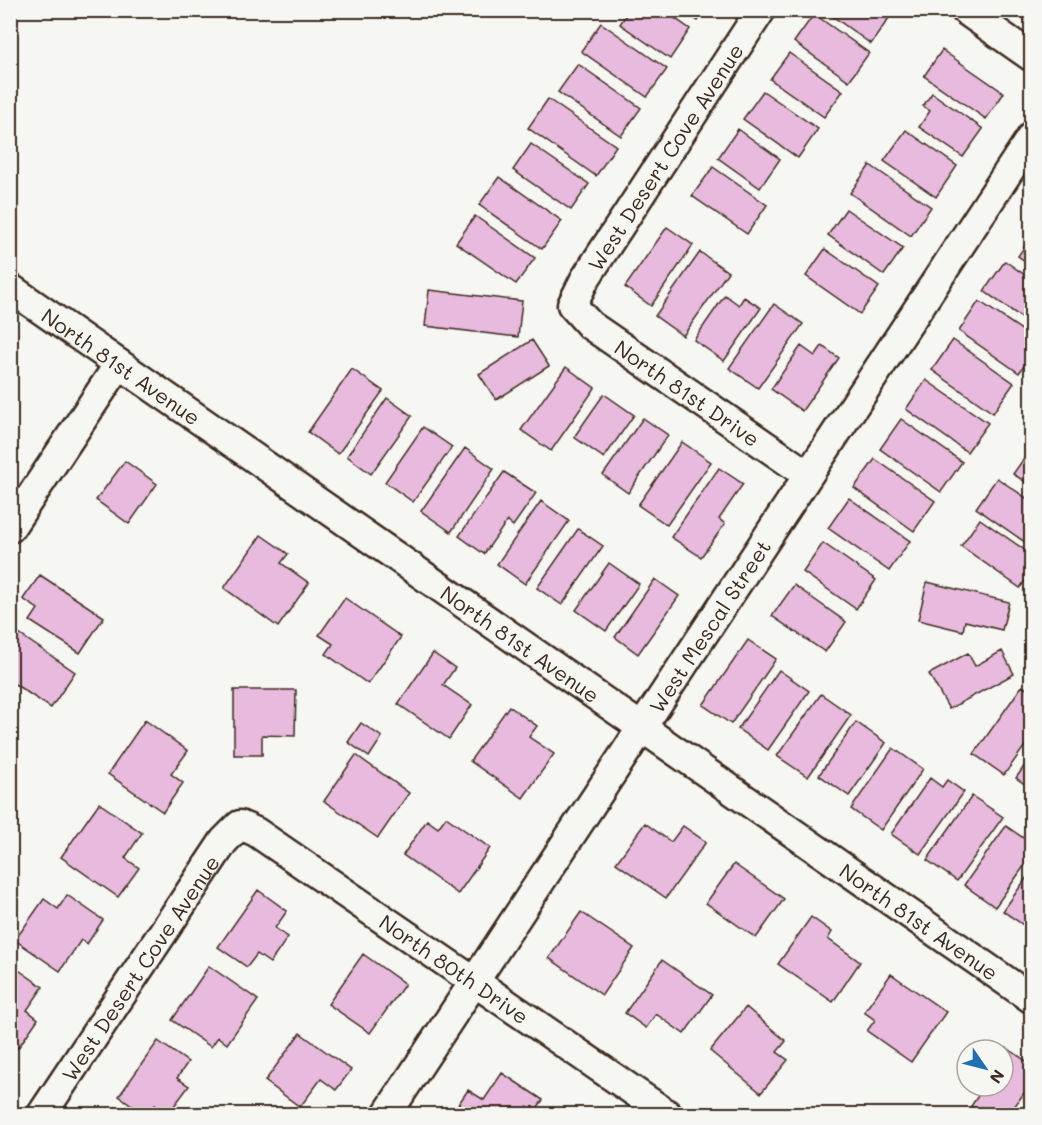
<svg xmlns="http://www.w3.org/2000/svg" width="1042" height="1125" viewBox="0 0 1042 1125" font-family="Mali,sans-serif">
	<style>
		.building { fill: #e8badd; stroke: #3b2a1e; stroke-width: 1.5 }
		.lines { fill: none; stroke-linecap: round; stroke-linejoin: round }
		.minor-casing { stroke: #3b2a1e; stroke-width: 33 }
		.minor { stroke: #f6f6f2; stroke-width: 28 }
		.labels { text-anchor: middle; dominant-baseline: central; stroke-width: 4.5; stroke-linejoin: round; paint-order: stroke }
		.street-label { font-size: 21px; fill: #3b2a1e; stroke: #f6f6f2 }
	</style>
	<rect width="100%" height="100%" fill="#f6f6f2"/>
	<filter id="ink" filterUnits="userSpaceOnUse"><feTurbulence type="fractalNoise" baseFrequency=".0167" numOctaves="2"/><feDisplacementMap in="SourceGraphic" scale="12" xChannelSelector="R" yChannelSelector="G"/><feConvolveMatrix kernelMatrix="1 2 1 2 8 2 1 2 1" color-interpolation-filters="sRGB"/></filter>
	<g filter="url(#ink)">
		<!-- building -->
		<path class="building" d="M 629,10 L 663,10 L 690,29 L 670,59 L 620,24 Z
			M 683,10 L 706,10 L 698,21 Z
			M 824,10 L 878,10 L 889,18 L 871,44 Z
			M 814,14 L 869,53 L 849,81 L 794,42 Z
			M 601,23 L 667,69 L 647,97 L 581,51 Z
			M 942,50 L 1004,93 L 986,119 L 924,76 Z
			M 789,53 L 843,91 L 824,117 L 770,79 Z
			M 578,64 L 641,108 L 621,136 L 558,92 Z
			M 763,91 L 818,129 L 798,158 L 743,119 Z
			M 932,93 L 983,129 L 963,157 L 919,127 L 930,111 L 923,106 Z
			M 548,99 L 616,146 L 596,176 L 528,128 Z
			M 738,129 L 780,159 L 760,188 L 718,158 Z
			M 906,130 L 957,166 L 936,197 L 884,161 Z
			M 531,144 L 589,184 L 571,210 L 513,170 Z
			M 870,165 L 931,207 L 911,236 L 850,193 Z
			M 713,167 L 767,205 L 747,234 L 692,196 Z
			M 499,177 L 562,221 L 542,249 L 479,205 Z
			M 846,209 L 903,248 L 884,275 L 828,235 Z
			M 475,216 L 535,258 L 516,284 L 456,243 Z
			M 667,227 L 693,245 L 651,306 L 625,287 Z
			M 1032,236 L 1032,266 L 1018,256 Z
			M 825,249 L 879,287 L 860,314 L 806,276 Z
			M 700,252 L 728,272 L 683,336 L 655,316 Z
			M 1005,261 L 1032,280 L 1032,325 L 984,291 Z
			M 429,290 L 522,301 L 518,337 L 425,326 Z
			M 725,295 L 739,305 L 744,297 L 761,308 L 724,361 L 694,340 Z
			M 979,301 L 1032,337 L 1032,355 L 1019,373 L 959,331 Z
			M 774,304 L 803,324 L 758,388 L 729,368 Z
			M 532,340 L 549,366 L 496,400 L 479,374 Z
			M 953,340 L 1014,383 L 993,413 L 932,370 Z
			M 801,346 L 815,356 L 822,346 L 839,358 L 802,411 L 771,389 Z
			M 566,367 L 595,388 L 551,451 L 521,430 Z
			M 352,369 L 383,391 L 338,454 L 308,432 Z
			M 926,380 L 988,423 L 967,452 L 906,409 Z
			M 604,394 L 634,415 L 604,458 L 574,437 Z
			M 387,398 L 412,416 L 371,474 L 347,456 Z
			M 643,418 L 668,435 L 628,493 L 603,475 Z
			M 901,419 L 962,462 L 941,492 L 880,449 Z
			M 423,427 L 452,447 L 413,502 L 385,482 Z
			M 682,442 L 711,462 L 667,525 L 638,505 Z
			M 1032,447 L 1032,486 L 1013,474 Z
			M 465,448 L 494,469 L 451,532 L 421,511 Z
			M 875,459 L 935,501 L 914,531 L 854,488 Z
			M 125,461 L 157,484 L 129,524 L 96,500 Z
			M 719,468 L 743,484 L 719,519 L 725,524 L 701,557 L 671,537 Z
			M 504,472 L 536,493 L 513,526 L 507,521 L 484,554 L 459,536 Z
			M 997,478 L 1032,502 L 1032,547 L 976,508 Z
			M 849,498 L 910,541 L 889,571 L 828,528 Z
			M 541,501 L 569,521 L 525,584 L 497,564 Z
			M 980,519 L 1032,555 L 1032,571 L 1020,588 L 961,546 Z
			M 578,529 L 603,546 L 562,605 L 537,588 Z
			M 261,535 L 288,554 L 281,563 L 309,583 L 278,627 L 224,588 Z
			M 823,543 L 876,580 L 856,609 L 803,572 Z
			M 609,563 L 639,584 L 606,631 L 576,610 Z
			M 40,575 L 104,617 L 80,653 L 30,621 L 38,609 L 23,599 Z
			M 655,579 L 679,596 L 638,654 L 615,637 Z
			M 927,582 L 1009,602 L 1002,630 L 965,621 L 963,631 L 918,620 Z
			M 794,585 L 846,622 L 825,652 L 772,616 Z
			M 345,598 L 401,637 L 368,684 L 326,654 L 333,644 L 319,635 Z
			M 19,634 L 75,672 L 51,708 L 10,681 L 10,646 Z
			M 748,640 L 776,659 L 731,724 L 703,705 Z
			M 1002,651 L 1014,674 L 949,709 L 929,674 L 968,653 L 975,666 Z
			M 433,653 L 455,668 L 443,685 L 472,705 L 449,739 L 398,704 Z
			M 779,670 L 809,691 L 768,750 L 738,729 Z
			M 1022,686 L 1032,692 L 1032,736 L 1004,775 L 974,754 Z
			M 234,690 L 296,690 L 295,736 L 262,735 L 262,755 L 234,755 Z
			M 821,694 L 851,715 L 808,777 L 777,756 Z
			M 509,706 L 537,726 L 529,737 L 554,754 L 523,798 L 470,761 Z
			M 145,720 L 188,751 L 171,774 L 183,783 L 163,812 L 108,774 Z
			M 856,722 L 886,743 L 849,796 L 819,775 Z
			M 361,723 L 382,737 L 369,757 L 348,742 Z
			M 893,748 L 923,769 L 881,830 L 851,809 Z
			M 356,755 L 409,793 L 378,838 L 324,801 Z
			M 1032,755 L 1032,789 L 1016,778 Z
			M 930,778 L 942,787 L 947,780 L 964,792 L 920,854 L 891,834 Z
			M 972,796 L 1003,817 L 957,881 L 927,860 Z
			M 99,803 L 142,833 L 125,858 L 139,868 L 118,897 L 61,857 Z
			M 446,817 L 490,848 L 458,894 L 403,855 L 427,820 L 438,828 Z
			M 645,823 L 671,842 L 683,826 L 706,842 L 666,898 L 616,863 Z
			M 1006,826 L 1032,844 L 1032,855 L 995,907 L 964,885 Z
			M 734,864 L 784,899 L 756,938 L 706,903 Z
			M 1032,870 L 1032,931 L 1003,911 Z
			M 258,890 L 287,911 L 275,928 L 288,937 L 270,963 L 257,954 L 247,967 L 218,947 Z
			M 67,895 L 103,920 L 87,944 L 81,940 L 60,971 L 15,940 L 44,899 L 58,909 Z
			M 581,912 L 634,948 L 602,995 L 549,958 Z
			M 811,917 L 832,932 L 828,939 L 860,962 L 833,1002 L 778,964 Z
			M 363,954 L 405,984 L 370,1033 L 328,1004 Z
			M 662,960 L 712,995 L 684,1034 L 656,1014 L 646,1028 L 625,1013 Z
			M 10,964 L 43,987 L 27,1010 L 38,1019 L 18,1048 L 10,1044 Z
			M 209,966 L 258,1000 L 227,1044 L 218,1037 L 211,1047 L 172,1020 Z
			M 891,974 L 946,1012 L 911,1062 L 867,1031 L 875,1020 L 864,1012 Z
			M 746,1007 L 786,1041 L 777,1052 L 788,1060 L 761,1093 L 710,1051 Z
			M 300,1033 L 351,1070 L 336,1090 L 321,1079 L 300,1107 L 265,1081 Z
			M 158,1041 L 188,1062 L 177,1078 L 189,1086 L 168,1114 L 155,1105 L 149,1114 L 145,1114 L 119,1096 Z
			M 1007,1048 L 1032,1065 L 1032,1082 L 1009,1114 L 983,1114 L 971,1106 L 982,1090 L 977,1086 L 1003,1086 L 1003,1054 Z
			M 502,1073 L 543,1100 L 533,1114 L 521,1113 L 520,1114 L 457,1114 L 453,1112 L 468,1090 L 484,1100 Z"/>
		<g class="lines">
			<defs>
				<g id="minor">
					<path id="s1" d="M 761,10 L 585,279 L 572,305 L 590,325 L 808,475"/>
					<path d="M 965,10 L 1032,57"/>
					<path id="s2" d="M 10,288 L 1032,999"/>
					<path d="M 10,528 L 119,364"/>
					<path id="s3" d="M 42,1114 L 224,841 L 240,825 L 256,832 L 667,1114"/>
					<path id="s4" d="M 387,1114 L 1032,136"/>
				</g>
			</defs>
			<!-- minor casing -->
			<use href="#minor" class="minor-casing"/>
			<!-- minor -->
			<use href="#minor" class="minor"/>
		</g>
	</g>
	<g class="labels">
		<!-- street labels -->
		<g class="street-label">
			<text transform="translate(665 157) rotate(-57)">West Desert Cove Avenue</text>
			<text stroke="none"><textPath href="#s2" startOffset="136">North 81st Avenue</textPath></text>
			<text stroke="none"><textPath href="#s1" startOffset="496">North 81st Drive</textPath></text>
			<text stroke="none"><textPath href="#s4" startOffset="585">West Mescal Street</textPath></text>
			<text stroke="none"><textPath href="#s2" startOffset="622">North 81st Avenue</textPath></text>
			<text stroke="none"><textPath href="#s2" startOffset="1108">North 81st Avenue</textPath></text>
			<text stroke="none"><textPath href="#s3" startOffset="176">West Desert Cove Avenue</textPath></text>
			<text stroke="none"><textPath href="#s3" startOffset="609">North 80th Drive</textPath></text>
		</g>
	</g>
	<!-- margin -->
	<rect width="1042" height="1125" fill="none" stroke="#f6f6f2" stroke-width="36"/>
	<rect x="18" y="18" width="1006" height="1089" fill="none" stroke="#3b2a1e" stroke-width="2" filter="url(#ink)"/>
	<!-- north arrow -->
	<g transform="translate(985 1068) rotate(125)"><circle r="28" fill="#f6f6f2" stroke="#aba49d" stroke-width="1.5"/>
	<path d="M0-4.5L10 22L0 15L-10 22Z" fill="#1f6fb2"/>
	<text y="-9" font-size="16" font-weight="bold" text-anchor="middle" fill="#3b2a1e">N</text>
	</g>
</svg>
